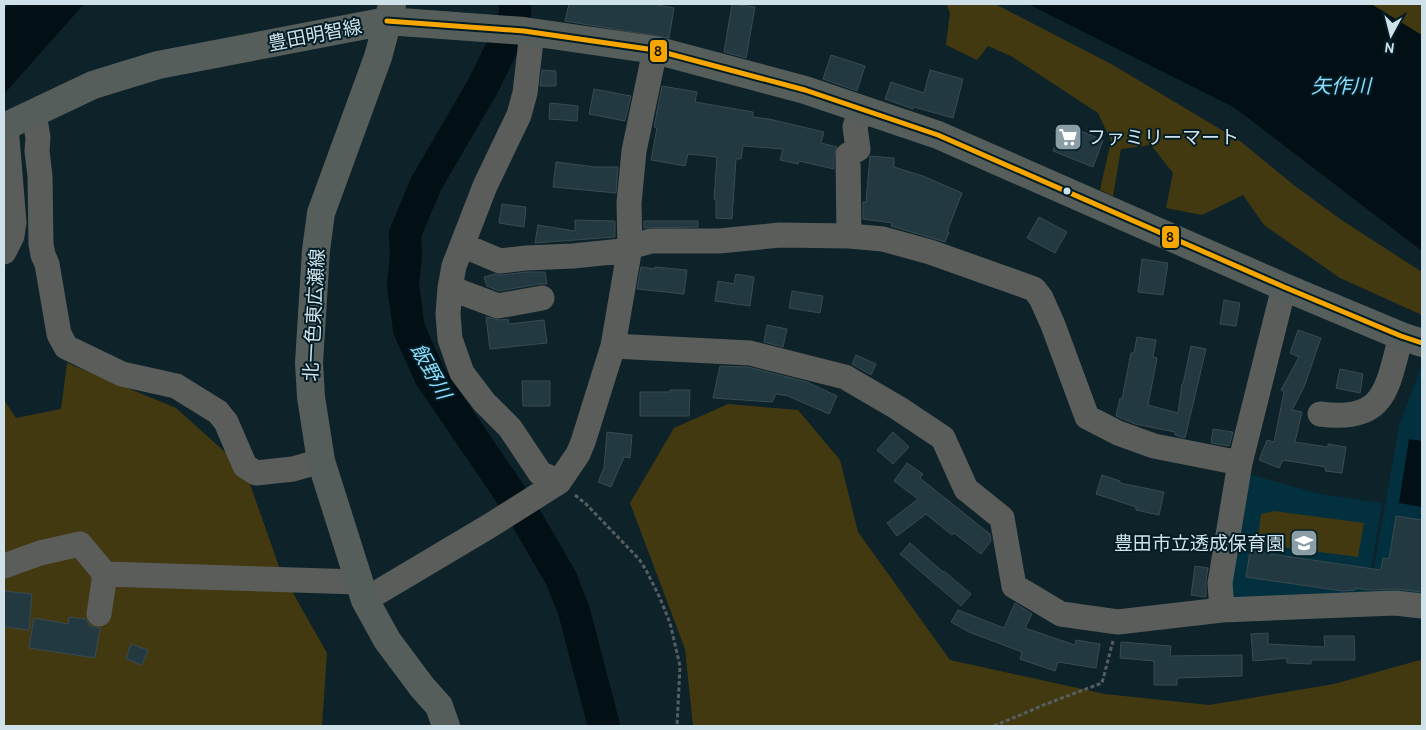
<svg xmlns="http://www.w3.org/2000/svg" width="1426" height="730" viewBox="0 0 1426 730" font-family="Cabin,'Noto Sans JP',sans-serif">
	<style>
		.built { fill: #02303e }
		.green { fill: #433910 }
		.water { fill: #020f15 }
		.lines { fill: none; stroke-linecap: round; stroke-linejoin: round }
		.river { stroke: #020f15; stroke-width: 32 }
		.building { fill: #233941; stroke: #3a4a50 }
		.path { stroke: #565e5f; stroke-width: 3; stroke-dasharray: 4 2.5; stroke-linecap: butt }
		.minor { stroke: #5a5d5a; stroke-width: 25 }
		.major { stroke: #565e5c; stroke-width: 28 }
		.bus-1-casing { stroke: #031d26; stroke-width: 9 }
		.bus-1 { stroke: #f7a600; stroke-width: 5 }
		.bus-dot { fill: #cfe1e9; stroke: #031d26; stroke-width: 2 }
		.labels { text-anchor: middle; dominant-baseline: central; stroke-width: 4; stroke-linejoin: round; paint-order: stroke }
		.street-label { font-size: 19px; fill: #cfe1e9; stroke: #031d26 }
		.poi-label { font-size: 19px; fill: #cfe1e9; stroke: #031d26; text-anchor: start }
		.water-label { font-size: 20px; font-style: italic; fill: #8cdefe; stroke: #031d26 }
		.line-badge { stroke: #031d26; stroke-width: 2 }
		.pale-badge-label { font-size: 14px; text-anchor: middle; font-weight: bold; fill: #111 }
	</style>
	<rect width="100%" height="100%" fill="#0e2229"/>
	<!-- built -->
	<path class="built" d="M 1422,364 L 1422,605 L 1369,596 L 1399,426 Z
		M 1245,473 L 1320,494 L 1382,503 L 1367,596 L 1231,606 L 1225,583 Z"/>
	<!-- green -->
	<path class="green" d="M 946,4 L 995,4 L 1113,65 L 1240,141 L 1295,186 L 1343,221 L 1422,272 L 1422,315 L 1340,278 L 1264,225 L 1243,195 L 1202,215 L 1166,208 L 1173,173 L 1151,145 L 1121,149 L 1113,196 L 1100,190 L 1111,141 L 1098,113 L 1011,56 L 988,46 L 977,60 L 946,45 L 950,13 Z
		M 1331,4 L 1422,4 L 1422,59 Z
		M 67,363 L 176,408 L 245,470 L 281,572 L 327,653 L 322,726 L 4,726 L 4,400 L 16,418 L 61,409 Z
		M 728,404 L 798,410 L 840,460 L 858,532 L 950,660 L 1105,694 L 1209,705 L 1334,684 L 1420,660 L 1422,663 L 1422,726 L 693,726 L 685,649 L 630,503 L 674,428 Z
		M 1274,511 L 1364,523 L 1358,557 L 1257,544 L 1261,514 Z"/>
	<!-- water -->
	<path class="water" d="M 8,4 L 84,4 L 4,94 L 4,12 Z
		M 1028,4 L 1371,4 L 1422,35 L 1422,251 L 1235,108 Z
		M 1409,439 L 1422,441 L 1422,507 L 1399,503 Z"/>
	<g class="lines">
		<!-- river -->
		<path class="river" d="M 515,4 L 515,14 L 506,39 L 483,86 L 426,184 L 405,234 L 406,255 L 403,285 L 409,329 L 430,376 L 522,511 L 561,578 L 574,611 L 604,726"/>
	</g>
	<!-- building -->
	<path class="building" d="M 569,4 L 652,4 L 674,8 L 669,38 L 565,21 Z
		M 732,4 L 755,7 L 746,58 L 724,52 Z
		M 831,55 L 865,66 L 857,91 L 823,79 Z
		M 542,70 L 556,71 L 556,86 L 540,86 Z
		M 930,70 L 963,79 L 953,118 L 914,107 L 913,109 L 885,99 L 891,82 L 924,93 Z
		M 662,86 L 697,92 L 695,102 L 753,112 L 753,117 L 769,119 L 824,132 L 821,143 L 837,147 L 834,155 L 834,169 L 799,161 L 798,164 L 780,160 L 783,149 L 743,146 L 741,159 L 736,159 L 732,219 L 716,218 L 716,199 L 714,199 L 717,157 L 688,154 L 685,166 L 651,160 L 657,128 L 654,127 Z
		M 594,89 L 631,96 L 625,121 L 589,114 Z
		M 550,103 L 578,106 L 577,121 L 549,119 Z
		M 1063,124 L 1103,140 L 1093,167 L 1053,151 Z
		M 870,156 L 894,158 L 894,167 L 923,176 L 962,193 L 947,232 L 949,232 L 945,242 L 891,226 L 892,223 L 863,219 L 863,202 L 866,202 Z
		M 556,162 L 595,167 L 618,167 L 616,193 L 553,187 Z
		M 502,204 L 526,207 L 524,227 L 499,223 Z
		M 1039,217 L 1067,232 L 1055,253 L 1027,238 Z
		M 575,220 L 615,221 L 615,237 L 535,243 L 538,225 L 575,231 Z
		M 644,221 L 698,221 L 698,227 L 644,228 Z
		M 1142,259 L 1168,263 L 1163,295 L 1138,292 Z
		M 641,267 L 655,269 L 655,267 L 687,270 L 684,294 L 637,289 Z
		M 527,272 L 545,272 L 547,284 L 539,284 L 499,291 L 487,286 L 484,277 L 495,274 L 502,275 Z
		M 736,274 L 754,277 L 750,306 L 715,301 L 718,281 L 734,284 Z
		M 792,291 L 823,296 L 820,313 L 789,308 Z
		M 1224,300 L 1240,303 L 1236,326 L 1220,324 Z
		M 486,317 L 500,320 L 508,319 L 509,324 L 544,320 L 547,343 L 490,349 Z
		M 767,325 L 787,329 L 783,347 L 764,342 Z
		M 1298,330 L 1321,338 L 1304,387 L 1292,410 L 1302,412 L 1295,442 L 1328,447 L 1328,444 L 1346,447 L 1342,473 L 1325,471 L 1326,467 L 1283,460 L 1279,468 L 1259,460 L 1267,440 L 1274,442 L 1284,392 L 1281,390 L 1299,357 L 1290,353 Z
		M 1137,337 L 1156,340 L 1153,357 L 1157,358 L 1148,405 L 1178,413 L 1182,384 L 1183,384 L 1191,346 L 1206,349 L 1185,438 L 1175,435 L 1175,432 L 1135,424 L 1116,416 L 1120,398 L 1122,399 L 1131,353 L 1134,353 Z
		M 856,355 L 876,364 L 871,375 L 852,364 Z
		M 720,366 L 748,367 L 807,382 L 837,396 L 829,414 L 788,396 L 776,394 L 772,402 L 713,398 Z
		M 1340,369 L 1363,374 L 1360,393 L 1336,388 Z
		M 522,381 L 550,381 L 550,406 L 523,406 Z
		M 670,390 L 690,390 L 689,416 L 640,416 L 640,392 L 670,392 Z
		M 1213,429 L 1233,432 L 1229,446 L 1211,443 Z
		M 607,432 L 632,435 L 630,458 L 624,457 L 611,487 L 598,482 L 604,468 Z
		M 893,432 L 909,447 L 893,464 L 877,450 Z
		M 907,463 L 923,474 L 920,478 L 990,534 L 991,541 L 981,554 L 954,533 L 952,535 L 926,514 L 897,536 L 887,523 L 918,499 L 894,481 Z
		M 1102,475 L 1120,481 L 1120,483 L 1164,492 L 1159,515 L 1136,510 L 1136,507 L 1096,494 Z
		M 1396,516 L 1422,520 L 1422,592 L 1396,589 L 1369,590 L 1356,588 L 1355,590 L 1342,591 L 1246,577 L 1250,551 L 1381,570 L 1383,558 L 1389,559 Z
		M 910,543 L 943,572 L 944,571 L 971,594 L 961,606 L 900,554 Z
		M 1195,566 L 1208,568 L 1206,581 L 1206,597 L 1191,595 Z
		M 4,591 L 32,594 L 29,630 L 4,627 Z
		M 1015,603 L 1032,614 L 1025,628 L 1075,645 L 1076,640 L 1100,644 L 1096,668 L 1058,662 L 1055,671 L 1020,659 L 1022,652 L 969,632 L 951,622 L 958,610 L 1004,628 Z
		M 69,617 L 86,619 L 90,626 L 100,628 L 95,658 L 29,648 L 34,618 L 68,624 Z
		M 1268,633 L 1268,644 L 1325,647 L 1324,636 L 1354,636 L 1355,660 L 1311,660 L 1311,664 L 1287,663 L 1287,658 L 1253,661 L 1251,634 Z
		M 1121,642 L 1171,646 L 1170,656 L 1242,655 L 1242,676 L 1177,678 L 1177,685 L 1154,685 L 1154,661 L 1120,658 Z
		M 131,644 L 148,650 L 142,665 L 126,659 Z"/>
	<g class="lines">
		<!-- path -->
		<path class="path" d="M 575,495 L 586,504 L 639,559 L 646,570 L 660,598 L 670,623 L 680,666 L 677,726
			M 994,726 L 1046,704 L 1102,683 L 1113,641"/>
		<!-- minor -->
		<path class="minor" d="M 34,113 L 38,138 L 37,151 L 40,176 L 41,244 L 43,255 L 47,264 L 59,334 L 66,347 L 122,374 L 176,386 L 218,412 L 226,422 L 245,466 L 256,473 L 293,469 L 321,461
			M 849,236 L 848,155 L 858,149 L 855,127 L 861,109
			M 462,245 L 500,261 L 526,258 L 573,256 L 622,251 L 630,247 L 651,241 L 719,241 L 780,235 L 849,236 L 883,239 L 930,252 L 1034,289 L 1041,298 L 1053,325 L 1087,417 L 1118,433 L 1154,446 L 1240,463
			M 4,252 L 12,236 L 14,222 L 6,126
			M 450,288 L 454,266 L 485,186 L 519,115 L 525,93 L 532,32
			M 542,298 L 498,306 L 450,288 L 448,314 L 450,339 L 462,373 L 484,402 L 510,428 L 540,473 L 559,482
			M 613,346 L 750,353 L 845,377 L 898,408 L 943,438 L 966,489 L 1002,518 L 1014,586 L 1061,614 L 1118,622 L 1222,610 L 1395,603 L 1422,606
			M 1320,414 C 1386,423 1387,388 1401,336
			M 4,566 L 40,553 L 80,544 L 105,574 L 359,582
			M 365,600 L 491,525 L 559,482 L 578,454 L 583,442 L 613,346 L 630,247 L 629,203 L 634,151 L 655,50
			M 1222,610 L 1220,583 L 1240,463 L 1284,287
			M 99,614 L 105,574"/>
		<!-- major -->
		<path class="major" d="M 392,5 L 378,57 L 321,213 L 316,250 L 309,363 L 311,397 L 321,461 L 365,600 L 387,640 L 422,687 L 439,706 L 446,726
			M 4,127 L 93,85 L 158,65 L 387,21 L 524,31 L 655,50 L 805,90 L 938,135 L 1284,287 L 1401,336 L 1422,343"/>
		<defs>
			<path id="bus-1" d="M 387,21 L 524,31 L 655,50 L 805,90 L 938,135 L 1284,287 L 1401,336 L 1422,343"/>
		</defs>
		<!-- bus-1 casing -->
		<use href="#bus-1" class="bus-1-casing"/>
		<!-- bus-1 -->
		<use href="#bus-1" class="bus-1"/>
	</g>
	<!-- icons -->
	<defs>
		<symbol id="supermarket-square" viewBox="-11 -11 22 22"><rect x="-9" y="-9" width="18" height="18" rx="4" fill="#8b9ea6" stroke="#031d26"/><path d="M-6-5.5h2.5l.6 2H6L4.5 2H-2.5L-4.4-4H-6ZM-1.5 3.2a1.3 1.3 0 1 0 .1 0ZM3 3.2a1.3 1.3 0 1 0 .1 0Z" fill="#fff"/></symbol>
		<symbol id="school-square" viewBox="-11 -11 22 22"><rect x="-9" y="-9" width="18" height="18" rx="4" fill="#8b9ea6" stroke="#031d26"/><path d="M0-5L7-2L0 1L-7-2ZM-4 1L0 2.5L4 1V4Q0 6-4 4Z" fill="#fff"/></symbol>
	</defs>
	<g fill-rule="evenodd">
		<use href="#supermarket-square" x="1052" y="121" width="32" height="32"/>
		<use href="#school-square" x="1288" y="527" width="32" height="32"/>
	</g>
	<!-- markers -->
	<circle class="bus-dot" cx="1067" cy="191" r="4.5"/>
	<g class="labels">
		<!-- street labels -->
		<g class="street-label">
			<text transform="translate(315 35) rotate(-11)">豊田明智線</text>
			<text transform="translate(314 315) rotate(-87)">北一色東広瀬線</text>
		</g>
		<!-- poi labels -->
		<g class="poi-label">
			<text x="1087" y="137">ファミリーマート</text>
			<text x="1285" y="543" text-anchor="end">豊田市立透成保育園</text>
		</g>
		<!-- water labels -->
		<g class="water-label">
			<text x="1341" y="86">矢作川</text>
			<text transform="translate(431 371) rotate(61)">飯野川</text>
		</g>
	</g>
	<g class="line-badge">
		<rect x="649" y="39" width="19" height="24" rx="5" fill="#f7a600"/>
		<rect x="1161" y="225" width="19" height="24" rx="5" fill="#f7a600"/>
	</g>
	<g class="pale-badge-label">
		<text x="658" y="56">8</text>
		<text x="1170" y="242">8</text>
	</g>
	<!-- border -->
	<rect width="1426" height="730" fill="none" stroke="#cfe1e9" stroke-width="10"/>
	<!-- north arrow -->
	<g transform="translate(1391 35) rotate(187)" stroke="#031d26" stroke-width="4" paint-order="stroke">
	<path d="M0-4L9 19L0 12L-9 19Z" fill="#cfe1e9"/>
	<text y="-8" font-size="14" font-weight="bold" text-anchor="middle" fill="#cfe1e9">N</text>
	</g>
</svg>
